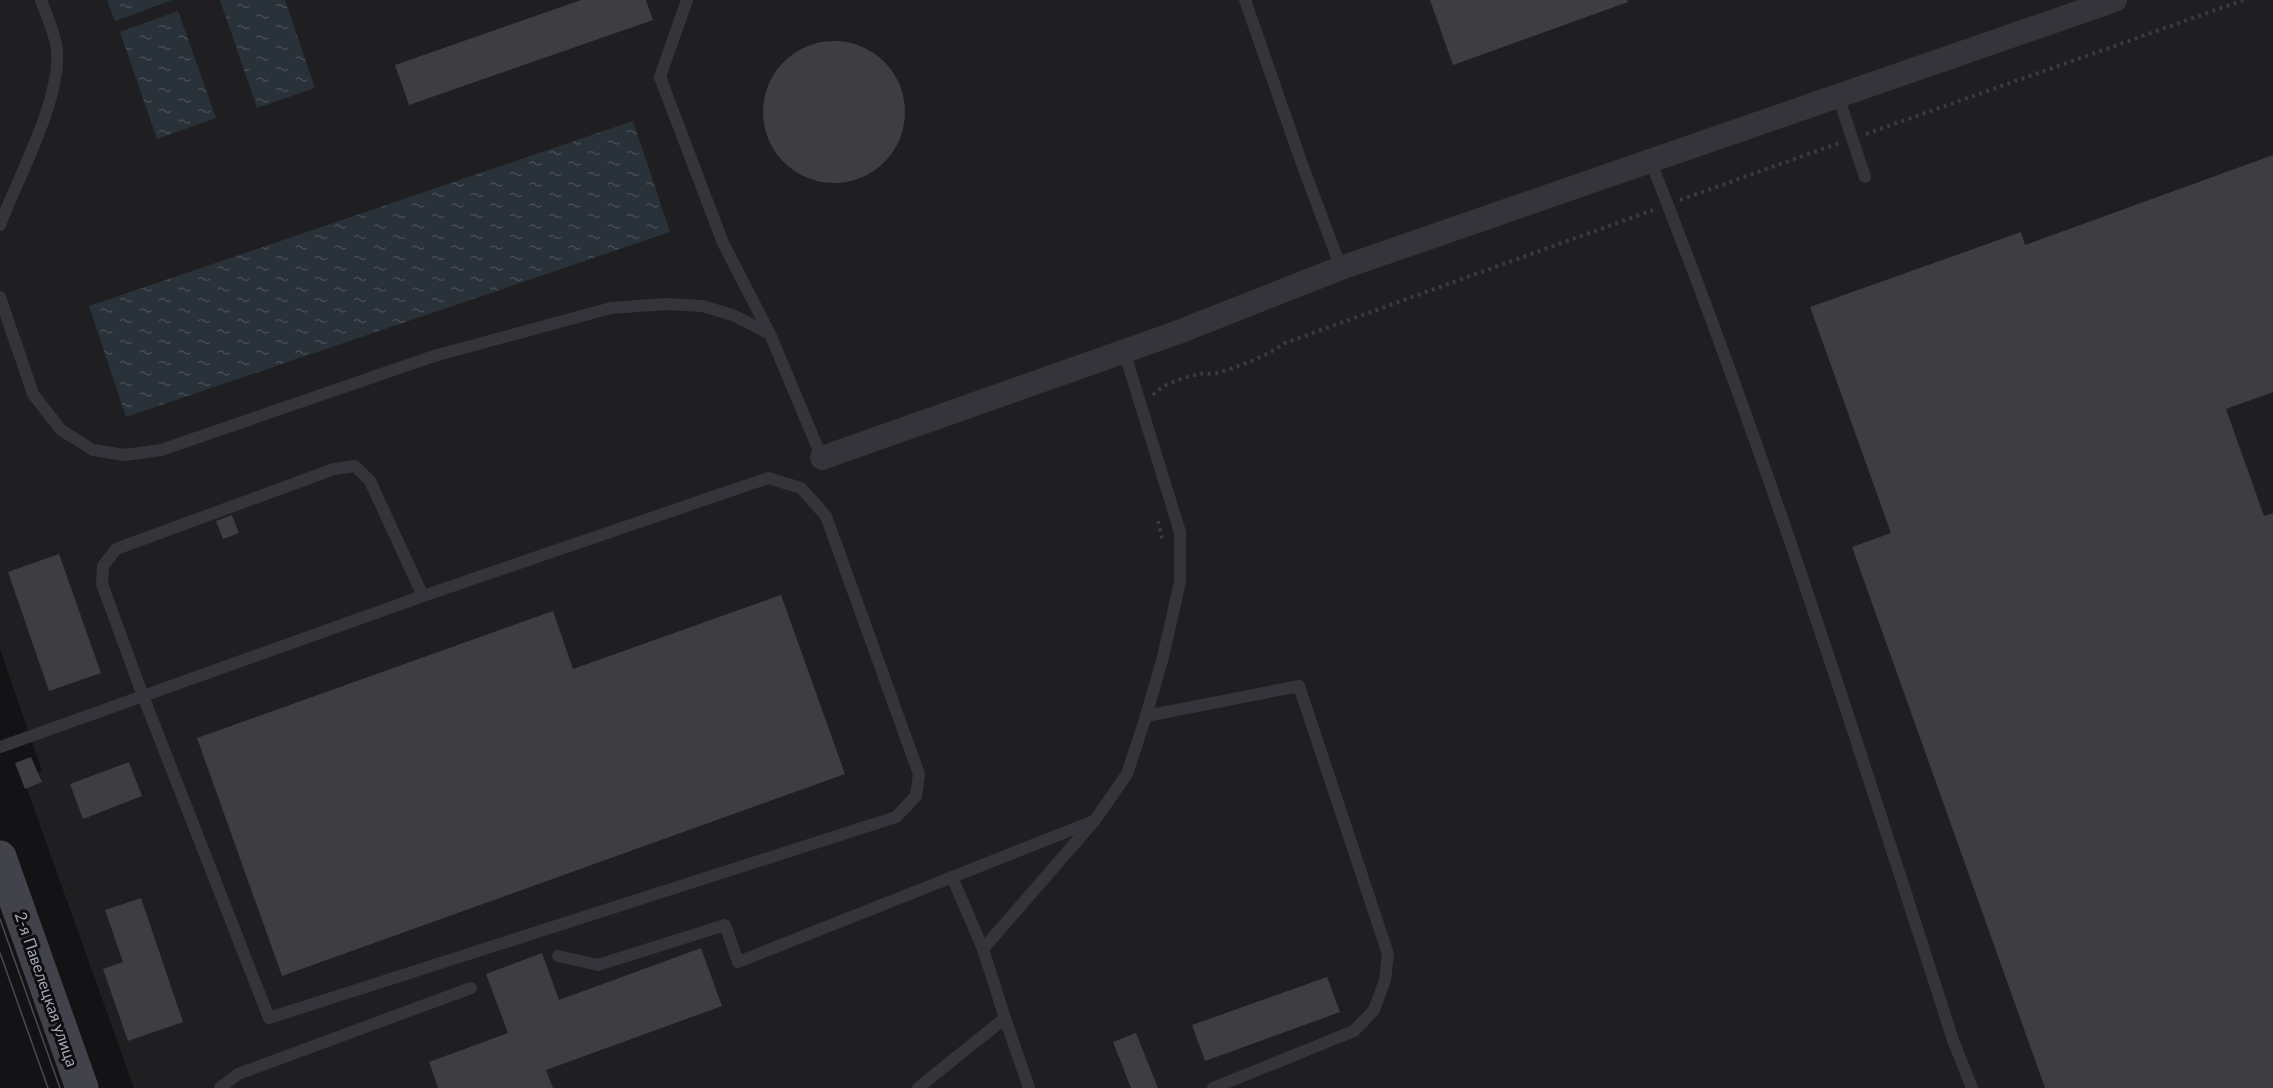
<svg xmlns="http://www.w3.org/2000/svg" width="2273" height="1088" viewBox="0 0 2273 1088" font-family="Lato,sans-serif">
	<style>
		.built { fill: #1f1f22 }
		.water { fill: url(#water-ripples) }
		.building { fill: #3d3d42 }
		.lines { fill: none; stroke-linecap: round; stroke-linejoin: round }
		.path { stroke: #3a3b41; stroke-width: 4; stroke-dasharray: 3 4.5; stroke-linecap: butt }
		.service { stroke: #34343a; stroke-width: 12 }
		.minor { stroke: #34343a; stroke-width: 24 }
		.secondary { stroke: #42434a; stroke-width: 33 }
		.tram { stroke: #494a51; stroke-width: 1.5 }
		.labels { text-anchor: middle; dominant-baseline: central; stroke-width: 6; stroke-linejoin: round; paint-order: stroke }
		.street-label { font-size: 16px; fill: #a4a8b6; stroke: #0e0e10 }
	</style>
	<defs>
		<pattern id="water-ripples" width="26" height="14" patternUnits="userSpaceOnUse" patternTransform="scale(1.5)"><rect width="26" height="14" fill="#293139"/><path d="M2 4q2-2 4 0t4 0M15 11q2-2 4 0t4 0" fill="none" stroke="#454c53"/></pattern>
	</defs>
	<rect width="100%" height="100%" fill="#131315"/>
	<!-- built -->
	<path class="built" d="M 0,0 L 2273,0 L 2273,1088 L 134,1088 L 23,778 L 42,771 L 0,649 Z"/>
	<!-- water -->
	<path class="water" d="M 107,0 L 172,0 L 115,21 Z
		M 220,0 L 285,0 L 315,88 L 257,108 Z
		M 178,11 L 216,118 L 157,139 L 120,32 Z
		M 633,121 L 670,232 L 126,417 L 89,306 Z"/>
	<!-- building -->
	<path class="building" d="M 581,0 L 646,0 L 653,20 L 409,105 L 395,65 Z
		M 1430,0 L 1627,0 L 1628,2 L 1453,65 Z
		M763 112a71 71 0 1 1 142 0a71 71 0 1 1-142 0Z
		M 2273,155 L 2273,392 L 2226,409 L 2264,516 L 2273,513 L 2273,1088 L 2045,1088 L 1852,547 L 1891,533 L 1810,307 L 2021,232 L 2025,245 Z
		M 232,515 L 239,533 L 223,539 L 216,521 Z
		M 59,554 L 101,673 L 49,691 L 8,572 Z
		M 781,595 L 845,774 L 282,976 L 197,738 L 553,611 L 573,669 Z
		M 31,757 L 42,782 L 25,789 L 15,763 Z
		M 129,762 L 142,796 L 83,819 L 70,784 Z
		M 141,898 L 183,1022 L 128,1041 L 103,969 L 123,962 L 105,910 Z
		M 701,948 L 722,1006 L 546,1070 L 553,1088 L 438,1088 L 429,1062 L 508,1033 L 486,974 L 542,953 L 559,1000 Z
		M 1327,977 L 1340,1012 L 1205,1061 L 1192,1025 Z
		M 1136,1033 L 1158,1088 L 1131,1088 L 1113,1042 Z"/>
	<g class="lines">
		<!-- path -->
		<path class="path" d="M 1866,134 L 2244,0
			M 1680,200 L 1839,143
			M 1153,395 C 1162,384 1185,377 1199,374 C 1205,373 1211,374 1217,373 C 1240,366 1265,357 1285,343 L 1653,210
			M 1158,521 L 1163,543"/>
		<!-- service -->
		<path class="service" d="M 687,0 L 660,77 L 723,243 L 770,334
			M 1245,0 L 1302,164 L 1341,268
			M 1838,96 L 1865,177
			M 1650,160 C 1765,448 1858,745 1953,1040 L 1972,1088
			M 0,225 C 17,179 66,91 56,44 C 53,29 46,14 41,0
			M 0,297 L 33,394 L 61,430 L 93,450 L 125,455 L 161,450 L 434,356 L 611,308 L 666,304 L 703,306 L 735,316 L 770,334 L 822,458
			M 1146,716 L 1299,686 L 1388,954 L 1385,980 L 1374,1010 L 1354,1031 L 1213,1088
			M 0,747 L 423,596 L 768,478 L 801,488 L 826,516 L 919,774 L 916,796 L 896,817 L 269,1018 L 143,696 L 102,584 L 103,566 L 116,549 L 334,469 L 355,466 L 370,481 L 423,596
			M 952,877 L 983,949
			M 558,956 L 598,965 L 725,925 L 738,962 L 1091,822
			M 1005,1018 L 1029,1088
			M 220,1088 L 238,1074 L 471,988
			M 918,1088 L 1005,1018 L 983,949 L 1095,820 L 1127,774 L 1146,716 L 1163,657 L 1180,582 L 1180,532 L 1124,351"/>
		<!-- minor -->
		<path class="minor" d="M 822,458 L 1176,333 L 1341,268 L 2115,0"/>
		<!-- secondary -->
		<path class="secondary" d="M 0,857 L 82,1088"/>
		<!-- tram -->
		<path class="tram" d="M 0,919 L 60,1088
			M 0,953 L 48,1088"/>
	</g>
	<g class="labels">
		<!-- street labels -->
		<g class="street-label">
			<text transform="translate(47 989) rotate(71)">2-я Павелецкая улица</text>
		</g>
	</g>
</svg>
